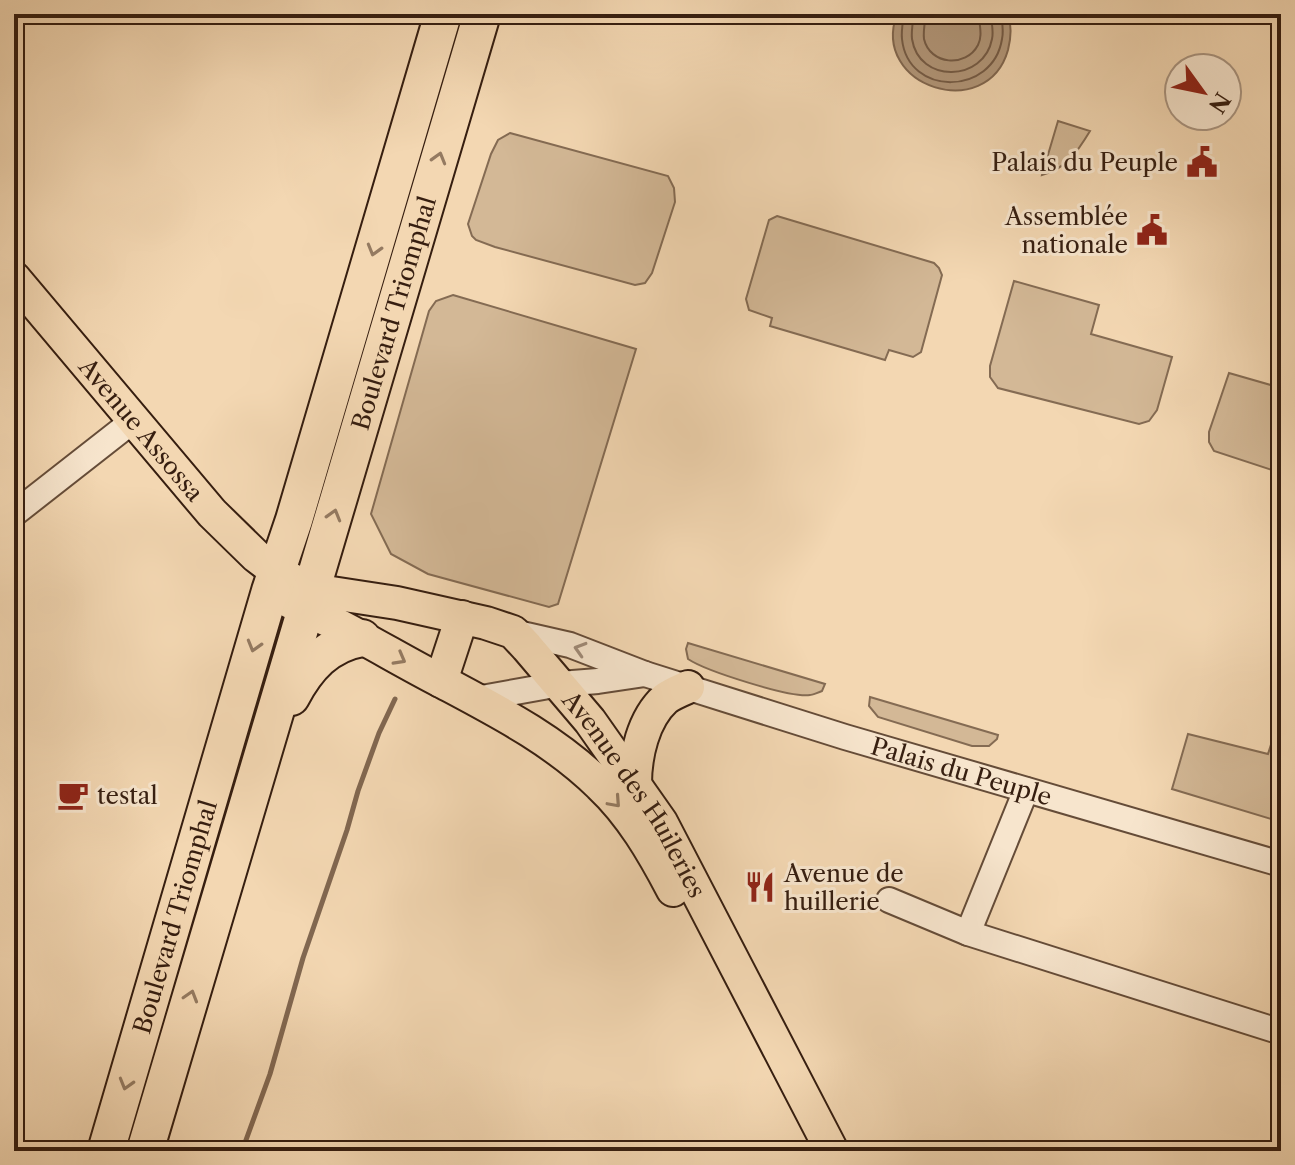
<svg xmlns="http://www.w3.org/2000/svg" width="1295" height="1165" viewBox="0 0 1295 1165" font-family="'Libre Caslon Text',serif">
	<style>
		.green { fill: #d3b896; stroke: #846b53; stroke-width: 2 }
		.water { fill: #b3987b; stroke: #816750; stroke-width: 2 }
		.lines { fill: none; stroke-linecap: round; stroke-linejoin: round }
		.shore { stroke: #745b46; stroke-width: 2 }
		.stream { stroke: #816750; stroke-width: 5 }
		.minor-casing { stroke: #654c38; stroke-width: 28 }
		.major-casing { stroke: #361e10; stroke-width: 36 }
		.highway-casing { stroke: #361e10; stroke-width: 40 }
		.minor { stroke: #f7e5cd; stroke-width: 24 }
		.major { stroke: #f3d7b2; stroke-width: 32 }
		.highway { stroke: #f3d7b2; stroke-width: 36 }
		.oneway { stroke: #947a61 }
		.oneway2 { stroke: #a08b78 }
		.labels { text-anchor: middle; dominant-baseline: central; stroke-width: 6; stroke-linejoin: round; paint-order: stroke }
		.poi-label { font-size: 24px; fill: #361e10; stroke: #f7e5cd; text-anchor: end }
		.street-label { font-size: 24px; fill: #361e10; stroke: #f7e5cd }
	</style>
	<rect width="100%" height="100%" fill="#f3d7b2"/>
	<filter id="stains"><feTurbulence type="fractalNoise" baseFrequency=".0025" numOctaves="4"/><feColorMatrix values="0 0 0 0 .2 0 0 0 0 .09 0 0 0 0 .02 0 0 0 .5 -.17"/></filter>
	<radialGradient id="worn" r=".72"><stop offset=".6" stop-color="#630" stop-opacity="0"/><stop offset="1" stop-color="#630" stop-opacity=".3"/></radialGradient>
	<!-- green -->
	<path class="green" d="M 1058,121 L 1090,131 C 1078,151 1066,169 1042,175 Z
		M 510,133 L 668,176 L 674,188 L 675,202 L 652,273 L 645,283 L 635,285 L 495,247 L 476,240 L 472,236 L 468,224 L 491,154 L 498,140 Z
		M 777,216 L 934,263 L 939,268 L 942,275 L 921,352 L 913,357 L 889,350 L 885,360 L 770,326 L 772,318 L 749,310 L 746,299 L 769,220 Z
		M 1014,281 L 1099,305 L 1091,334 L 1172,357 L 1157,410 L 1149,421 L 1139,424 L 998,388 L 990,377 L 990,366 Z
		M 453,295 L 636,349 L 558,604 L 549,607 L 428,574 L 391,554 L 371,514 L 429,311 L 436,301 Z
		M 1229,373 L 1281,388 L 1281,473 L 1214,451 L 1209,442 L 1209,432 Z
		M 688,643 L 825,684 L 822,691 C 820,692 812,695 810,695 C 790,698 706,671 688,659 L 686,649 Z
		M 870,697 L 998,735 L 997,739 L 989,746 L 972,746 L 878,717 L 869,706 Z
		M 1281,713 L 1281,822 L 1172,789 L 1188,734 L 1268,754 Z"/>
	<!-- water -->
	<path class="water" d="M 897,14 L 1008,14 C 1012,26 1011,38 1008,50 C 987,124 870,87 897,14 Z"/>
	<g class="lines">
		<!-- shore -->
		<path class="shore" d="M 904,14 C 903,22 901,31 902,39 C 908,97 993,96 1002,39 C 1004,31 1002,22 1001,14
			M 914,14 C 913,22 911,31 912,39 C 919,84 984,82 992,39 C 994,31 991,22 991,14
			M 926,14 C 925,22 923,31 924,39 C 930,65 966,68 978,45 C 983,35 979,25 979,14"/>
		<!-- stream -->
		<path class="stream" d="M 242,1151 L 270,1074 L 303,958 L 347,830 L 358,791 L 379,733 L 395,699"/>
		<defs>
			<g id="minor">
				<path d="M 14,514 L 134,420"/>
				<path id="s1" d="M 513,632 L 570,645 L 645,674 L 845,737 L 1281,864"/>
				<path d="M 476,699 L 560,684 L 598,681 L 645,674"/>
				<path d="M 889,900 L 968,933 L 1281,1032"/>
				<path d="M 968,933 L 1026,790"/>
			</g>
			<g id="major">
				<path id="s2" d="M 14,278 L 212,513 L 256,556 L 277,572 L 312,590 L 397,603 L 486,623 L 513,632 L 527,647 L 590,721 L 661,822 L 832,1151"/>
				<path d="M 283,598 C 301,608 320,616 338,625 C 373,643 406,663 441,681 C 497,711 553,739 600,785 C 631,814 653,852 673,890"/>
				<path d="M 441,681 L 462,617"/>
				<path d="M 635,784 C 635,756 643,719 665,699 C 671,694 681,690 688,687"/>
			</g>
			<g id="highway">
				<path d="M 291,697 C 307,667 327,644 362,638"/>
				<path id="s3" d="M 106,1151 L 270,591 L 294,520 L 443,14"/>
				<path id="s4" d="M 145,1151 C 259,772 369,393 482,14"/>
			</g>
		</defs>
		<!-- minor casing -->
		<use href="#minor" class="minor-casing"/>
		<!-- major casing -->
		<use href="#major" class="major-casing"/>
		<!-- highway casing -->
		<use href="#highway" class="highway-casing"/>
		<!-- minor -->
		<use href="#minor" class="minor"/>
		<!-- major -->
		<use href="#major" class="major"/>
		<!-- highway -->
		<use href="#highway" class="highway"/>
	</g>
	<!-- one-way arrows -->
	<defs><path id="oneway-chevron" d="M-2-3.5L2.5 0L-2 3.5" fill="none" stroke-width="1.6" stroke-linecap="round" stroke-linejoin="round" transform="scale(2)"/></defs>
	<g class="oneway">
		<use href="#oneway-chevron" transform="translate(439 158) rotate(-74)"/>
		<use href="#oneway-chevron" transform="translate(374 250) rotate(106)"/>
		<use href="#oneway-chevron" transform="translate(334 515) rotate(-74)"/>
		<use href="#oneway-chevron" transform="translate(254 646) rotate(106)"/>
		<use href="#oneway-chevron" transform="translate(400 659) rotate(29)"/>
		<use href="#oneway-chevron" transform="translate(615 802) rotate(48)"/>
		<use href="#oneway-chevron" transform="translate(191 996) rotate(-73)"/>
		<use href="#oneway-chevron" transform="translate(126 1084) rotate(106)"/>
	</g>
	<use class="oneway2" href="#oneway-chevron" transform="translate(580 649) rotate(-163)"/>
	<!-- icons -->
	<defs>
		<symbol id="civic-bare" viewBox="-9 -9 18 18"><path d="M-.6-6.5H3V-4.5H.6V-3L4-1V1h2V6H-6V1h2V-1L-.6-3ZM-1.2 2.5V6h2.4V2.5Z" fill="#8f2418" stroke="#f7e5cd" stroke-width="2.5" paint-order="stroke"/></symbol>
		<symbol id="cafe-bare" viewBox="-9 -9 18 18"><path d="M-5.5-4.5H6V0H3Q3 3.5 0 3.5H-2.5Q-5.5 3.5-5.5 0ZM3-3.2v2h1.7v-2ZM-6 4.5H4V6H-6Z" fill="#8f2418" stroke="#f7e5cd" stroke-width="2.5" paint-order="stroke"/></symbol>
		<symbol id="restaurant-bare" viewBox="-9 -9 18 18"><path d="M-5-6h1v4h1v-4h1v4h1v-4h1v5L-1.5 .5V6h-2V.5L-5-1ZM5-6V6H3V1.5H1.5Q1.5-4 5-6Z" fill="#8f2418" stroke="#f7e5cd" stroke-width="2.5" paint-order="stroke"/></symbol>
	</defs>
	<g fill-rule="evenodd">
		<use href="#civic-bare" x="1180" y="140" width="44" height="44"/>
		<use href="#civic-bare" x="1130" y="208" width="44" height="44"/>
		<use href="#cafe-bare" x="51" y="773" width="44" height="44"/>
		<use href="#restaurant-bare" x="738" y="865" width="44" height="44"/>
	</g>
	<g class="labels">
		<!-- poi labels -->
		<g class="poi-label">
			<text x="1178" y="162">Palais du Peuple</text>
			<text x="1128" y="216">Assemblée<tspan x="1128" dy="28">nationale</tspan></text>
			<text x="97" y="795" text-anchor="start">testal</text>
			<text x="784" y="873" text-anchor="start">Avenue de<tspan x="784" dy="28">huillerie</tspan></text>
		</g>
		<!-- street labels -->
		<g class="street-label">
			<text stroke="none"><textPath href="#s4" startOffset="874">Boulevard Triomphal</textPath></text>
			<text stroke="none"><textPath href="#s2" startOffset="198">Avenue Assossa</textPath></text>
			<text stroke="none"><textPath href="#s1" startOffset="470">Palais du Peuple</textPath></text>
			<text stroke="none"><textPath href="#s2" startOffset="844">Avenue des Huileries</textPath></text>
			<text stroke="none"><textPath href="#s3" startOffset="244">Boulevard Triomphal</textPath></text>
		</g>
	</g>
	<!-- margin -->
	<rect width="1295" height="1165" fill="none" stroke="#f3d7b2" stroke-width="48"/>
	<rect x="16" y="16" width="1263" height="1133" fill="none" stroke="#361e10" stroke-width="4"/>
	<rect x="24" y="24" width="1247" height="1117" fill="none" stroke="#361e10" stroke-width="2"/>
	<!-- north arrow -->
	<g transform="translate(1203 92) rotate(123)"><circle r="38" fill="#f7e5cd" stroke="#aa9581" stroke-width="2"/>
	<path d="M0-6L14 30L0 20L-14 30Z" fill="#8f2418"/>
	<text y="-12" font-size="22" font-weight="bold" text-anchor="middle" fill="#361e10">N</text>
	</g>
	<rect width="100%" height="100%" filter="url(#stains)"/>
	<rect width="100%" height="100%" fill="url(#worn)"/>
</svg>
